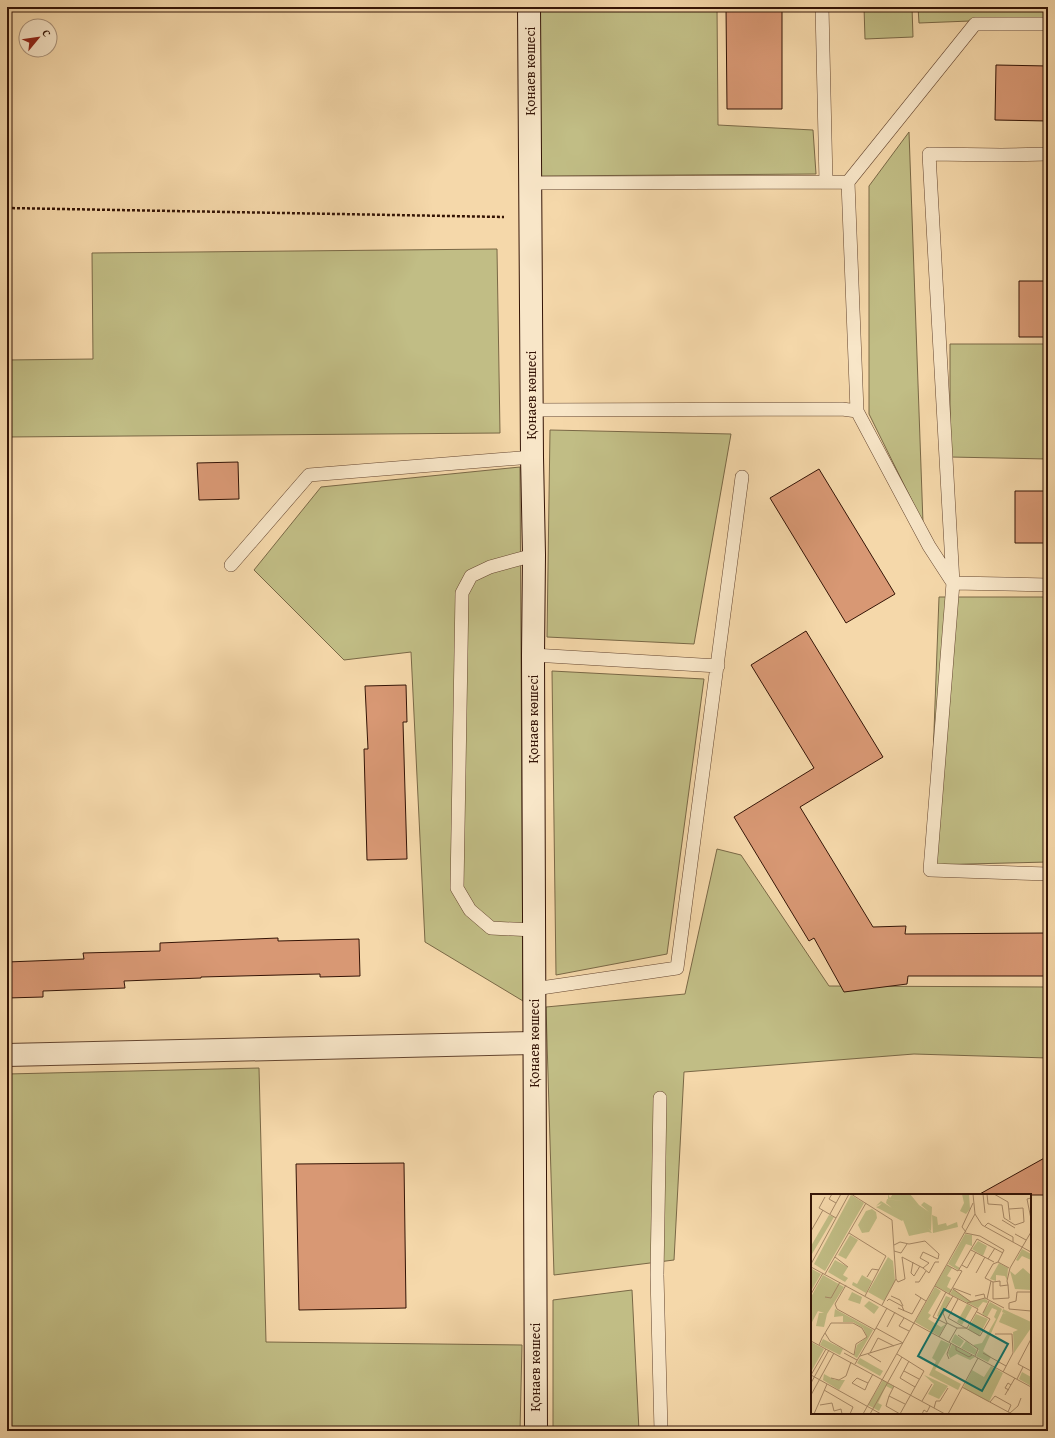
<svg xmlns="http://www.w3.org/2000/svg" width="1055" height="1438" viewBox="0 0 1055 1438" font-family="'Gentium Book Plus',serif">
	<style>
		.green { fill: #c1bd85; stroke: #7a6846 }
		.building { fill: #d89874; stroke: #341406 }
		.lines { fill: none; stroke-linecap: round; stroke-linejoin: round }
		.lane-casing { stroke: #64452f; stroke-width: 14 }
		.street-casing { stroke: #64452f; stroke-width: 24 }
		.secondary-casing { stroke: #341406; stroke-width: 24 }
		.path { stroke: #341406; stroke-width: 2.5; stroke-dasharray: 3 2; stroke-linecap: butt }
		.lane { stroke: #f8e6c8; stroke-width: 13 }
		.street { stroke: #f8e6c8; stroke-width: 22 }
		.secondary { stroke: #f8e6c8; stroke-width: 22 }
		.labels { text-anchor: middle; dominant-baseline: central; stroke-width: 3; stroke-linejoin: round; paint-order: stroke }
		.street-label { font-size: 14px; fill: #341406; stroke: #f8e6c8 }
		.inset-road { fill: none; stroke: #a88a68; stroke-width: 1 }
		.view { fill: #0f766e; fill-opacity: 0.15; stroke: #0f766e; stroke-width: 2 }
		.inset-edge { fill: none; stroke: #341406; stroke-width: 2 }
	</style>
	<rect width="100%" height="100%" fill="#f5d8aa"/>
	<filter id="stains"><feTurbulence type="fractalNoise" baseFrequency=".005" numOctaves="4"/><feColorMatrix values="0 0 0 0 .2 0 0 0 0 .09 0 0 0 0 .02 0 0 0 .5 -.17"/></filter>
	<radialGradient id="worn" r=".72"><stop offset=".6" stop-color="#630" stop-opacity="0"/><stop offset="1" stop-color="#630" stop-opacity=".3"/></radialGradient>
	<!-- green -->
	<path class="green" d="M 540,7 L 717,7 L 718,125 L 813,130 L 816,174 L 539,176 Z
		M 864,7 L 912,7 L 913,37 L 865,39 Z
		M 918,7 L 1048,7 L 1048,18 L 919,23 Z
		M 909,132 L 923,523 L 869,414 L 869,186 Z
		M 497,249 L 500,433 L 7,437 L 7,360 L 93,359 L 92,253 Z
		M 950,344 L 1048,344 L 1048,459 L 950,457 Z
		M 550,430 L 731,434 L 694,644 L 547,637 Z
		M 520,467 L 523,1001 L 425,942 L 411,652 L 344,660 L 254,570 L 321,487 Z
		M 939,597 L 1048,597 L 1048,862 L 929,865 Z
		M 552,671 L 704,679 L 667,954 L 556,975 Z
		M 717,849 L 741,855 L 829,986 L 1048,987 L 1048,1058 L 914,1054 L 684,1072 L 674,1260 L 554,1275 L 546,1007 L 685,994 Z
		M 259,1068 L 266,1342 L 522,1345 L 520,1431 L 7,1431 L 7,1074 Z
		M 632,1290 L 639,1431 L 553,1431 L 553,1300 Z"/>
	<!-- building -->
	<path class="building" d="M 726,7 L 782,7 L 782,109 L 727,109 Z
		M 996,65 L 1048,66 L 1048,121 L 995,120 Z
		M 1019,281 L 1048,281 L 1048,337 L 1019,337 Z
		M 238,462 L 239,499 L 199,500 L 197,463 Z
		M 819,469 L 895,594 L 846,623 L 770,498 Z
		M 1015,491 L 1048,491 L 1048,543 L 1015,543 Z
		M 806,631 L 883,757 L 800,807 L 873,927 L 906,926 L 905,934 L 1048,933 L 1048,976 L 908,976 L 907,984 L 844,992 L 814,938 L 809,941 L 734,817 L 814,768 L 751,665 Z
		M 406,685 L 407,722 L 403,722 L 407,859 L 367,860 L 364,749 L 368,749 L 365,686 Z
		M 278,938 L 278,941 L 359,939 L 360,976 L 320,977 L 320,974 L 201,977 L 201,978 L 124,981 L 125,988 L 43,991 L 43,997 L 7,998 L 7,962 L 84,959 L 83,953 L 160,951 L 160,943 Z
		M 1048,1156 L 1048,1195 L 978,1195 Z
		M 404,1163 L 406,1308 L 299,1310 L 296,1164 Z"/>
	<g class="lines">
		<defs>
			<path id="lane" d="M 822,7 L 826,182
				M 1048,154 L 1001,155 L 929,154 L 953,583 L 930,870 L 1048,874
				M 848,182 L 975,24 L 1048,24
				M 530,183 L 848,182 L 857,411
				M 531,410 L 842,409 L 857,411 L 929,546 L 953,583 L 1048,585
				M 231,565 L 309,475 L 532,457
				M 533,655 L 718,666
				M 534,930 L 491,928 L 470,910 L 457,888 L 462,593 L 471,576 L 490,567 L 534,555
				M 534,989 L 677,968 L 742,477
				M 660,1098 L 657,1275 L 661,1431"/>
			<path id="street" d="M 7,1055 L 534,1043"/>
			<path id="secondary" d="M 529,7 L 532,457 L 534,555 L 533,655 L 536,1431"/>
		</defs>
		<!-- lane casing -->
		<use href="#lane" class="lane-casing"/>
		<!-- street casing -->
		<use href="#street" class="street-casing"/>
		<!-- secondary casing -->
		<use href="#secondary" class="secondary-casing"/>
		<!-- path -->
		<path class="path" d="M 7,208 L 504,217"/>
		<!-- lane -->
		<use href="#lane" class="lane"/>
		<!-- street -->
		<use href="#street" class="street"/>
		<!-- secondary -->
		<use href="#secondary" class="secondary"/>
	</g>
	<g class="labels">
		<!-- street labels -->
		<g class="street-label">
			<text transform="translate(530 71) rotate(-90)">Қонаев көшесі</text>
			<text transform="translate(531 395) rotate(-90)">Қонаев көшесі</text>
			<text transform="translate(533 719) rotate(-90)">Қонаев көшесі</text>
			<text transform="translate(534 1043) rotate(-90)">Қонаев көшесі</text>
			<text transform="translate(535 1367) rotate(-90)">Қонаев көшесі</text>
		</g>
	</g>
	<!-- overview -->
	<g transform="translate(811 1194)">
		<rect width="220" height="220" fill="#f5d8aa"/>
		<path d="M 77,0 L 79,4 L 82,0 L 99,0 L 108,11 L 118,18 L 110,11 L 113,8 L 121,13 L 120,37 L 117,34 L 121,39 L 117,38 L 98,42 L 92,26 L 91,27 L 65,13 L 68,12 L 71,9 L 65,12 L 70,7 L 81,14 L 75,9 L 76,5 L 97,8 L 77,5 ZM 151,0 L 158,0 L 159,15 L 155,20 L 149,17 L 153,9 ZM 40,1 L 53,9 L 14,77 L 3,70 ZM 61,15 L 65,18 L 66,24 L 58,38 L 51,39 L 47,31 L 55,17 ZM 18,21 L 23,23 L 1,60 L 0,52 ZM 121,21 L 126,23 L 127,31 L 135,29 L 136,32 L 146,28 L 147,33 L 122,39 ZM 154,40 L 161,41 L 161,52 L 155,50 L 144,71 L 149,74 L 147,76 L 137,70 ZM 39,41 L 47,46 L 35,65 L 27,61 ZM 167,47 L 176,52 L 172,62 L 161,55 ZM 211,55 L 220,60 L 220,66 L 211,62 L 207,67 L 205,66 ZM 77,63 L 82,67 L 84,87 L 73,107 L 57,98 ZM 24,66 L 37,73 L 32,81 L 37,84 L 34,88 L 17,78 ZM 188,69 L 197,74 L 196,86 L 194,82 L 185,81 L 185,87 L 179,85 ZM 136,71 L 141,74 L 136,82 L 140,84 L 136,93 L 141,96 L 138,99 L 124,92 ZM 212,74 L 220,81 L 220,96 L 204,95 L 199,77 L 204,81 ZM 1,75 L 10,80 L 0,97 L 0,77 ZM 12,81 L 33,93 L 16,120 L 13,133 L 5,132 L 8,119 L 13,119 L 7,117 L 0,130 L 0,103 ZM 51,81 L 61,87 L 55,99 L 41,91 L 42,88 L 46,90 ZM 124,93 L 130,97 L 117,119 L 120,121 L 117,125 L 130,133 L 135,130 L 128,142 L 104,128 ZM 142,95 L 159,107 L 174,105 L 177,107 L 176,109 L 172,108 L 167,114 L 139,100 ZM 41,98 L 51,103 L 49,110 L 37,106 ZM 135,102 L 140,104 L 130,124 L 126,122 L 127,119 ZM 58,107 L 68,113 L 63,120 L 53,112 ZM 179,108 L 191,115 L 172,157 L 180,163 L 177,168 L 165,162 L 168,156 L 162,151 L 171,149 L 185,125 L 183,123 L 186,116 L 181,114 L 176,123 L 171,120 ZM 156,110 L 161,113 L 151,131 L 146,128 ZM 24,115 L 62,136 L 46,164 L 43,162 L 46,151 L 56,143 L 52,134 L 42,128 L 32,128 L 32,122 L 23,123 ZM 192,115 L 220,128 L 220,134 L 203,159 L 202,138 L 207,136 L 188,128 L 192,119 L 195,120 L 191,118 ZM 165,120 L 177,125 L 168,142 L 157,135 ZM 144,140 L 153,147 L 149,153 L 140,148 ZM 12,145 L 32,155 L 29,161 L 9,151 ZM 130,146 L 139,150 L 124,176 L 150,190 L 147,196 L 118,181 L 125,167 L 121,164 ZM 155,147 L 166,156 L 164,161 L 150,154 ZM 0,148 L 13,155 L 0,178 ZM 141,150 L 164,163 L 159,166 L 146,160 L 139,164 L 137,159 ZM 49,164 L 72,177 L 69,182 L 46,169 ZM 180,172 L 192,179 L 178,208 L 152,194 L 161,176 L 173,183 ZM 211,178 L 220,183 L 220,192 L 208,185 ZM 13,180 L 24,186 L 34,186 L 28,196 L 12,186 ZM 113,181 L 137,192 L 128,205 L 117,200 L 123,190 ZM 72,186 L 83,192 L 81,195 L 75,192 L 67,209 L 71,211 L 68,217 L 57,211 Z" fill="#c1bd85"/>
		<path class="inset-road" d="M 21,0 L 18,5 L 25,9M 40,0 L 81,26 L 85,85 L 71,111M 162,0 L 164,20 L 171,31 L 220,58M 172,0 L 174,19M 176,0 L 177,10 L 191,11 L 193,24 L 204,31 L 213,28 L 212,14 L 198,15M 183,0 L 197,8 L 199,26M 14,3 L 8,14 L 25,24M 220,4 L 216,5 L 220,25M 19,20 L 30,0M 191,26 L 204,34M 174,32 L 177,29 L 202,43 L 202,48M 0,37 L 12,16M 155,38 L 151,33 L 162,9M 38,39 L 75,62 L 54,102M 154,39 L 169,42 L 193,56 L 187,68 L 198,74M 204,40 L 215,46M 166,45 L 192,59M 83,51 L 89,48 L 98,50 L 114,47 L 128,60 L 127,65 L 112,58 L 109,64 L 118,69 L 112,74 L 91,63 L 94,85 L 87,88 L 85,85M 160,56 L 183,68M 83,57 L 90,59 L 96,50M 24,63 L 37,73M 177,65 L 184,54M 102,68 L 100,79 L 103,82 L 109,72M 0,70 L 38,0M 136,71 L 147,77 L 166,45M 151,71 L 156,74 L 165,58M 0,73 L 220,193M 112,74 L 118,79 L 124,68 L 128,68M 165,79 L 174,63M 14,80 L 55,9M 56,83 L 61,75 L 68,76M 104,88 L 108,88 L 115,77M 182,88 L 174,84 L 182,70 L 187,68M 35,91 L 24,110 L 26,115 L 64,136M 197,91 L 189,92 L 189,87 L 182,88 L 182,105 L 198,104 L 197,91 L 196,87 L 199,74 L 220,38M 124,92 L 138,100 L 151,77 L 148,76M 142,94 L 160,101M 142,95 L 160,108M 135,98 L 122,123 L 136,130M 220,98 L 206,98 L 205,107 L 198,109 L 198,115 L 220,117M 0,100 L 12,79M 104,100 L 115,107M 80,102 L 89,106 L 92,112M 164,102 L 173,100 L 174,104M 14,103 L 20,104 L 29,88M 147,105 L 137,124 L 169,142 L 179,125 L 166,118M 176,105 L 180,87M 76,107 L 78,105 L 91,112 L 93,117M 156,109 L 174,104 L 193,114M 87,114 L 101,120 L 110,104M 172,119 L 178,107M 93,124 L 88,132 L 98,137M 136,129 L 132,119 L 142,102M 76,133 L 84,118M 65,134 L 76,114M 184,140 L 201,140 L 202,159 L 192,178M 147,141 L 167,155 L 164,162M 128,143 L 136,129 L 146,134M 220,145 L 207,170 L 220,177M 0,147 L 134,220M 138,148 L 146,134 L 156,134 L 167,115 L 138,100M 8,151 L 11,144 L 20,129 L 42,129 L 51,134 L 56,143 L 45,150 L 43,161 L 19,147 L 14,139M 145,152 L 145,156 L 158,163 L 161,161M 33,159 L 46,166M 59,159 L 67,144 L 83,152M 172,159 L 195,172M 57,160 L 70,168M 49,162 L 91,149M 138,165 L 136,160 L 140,149M 98,167 L 89,184 L 104,193M 44,170 L 65,134 L 92,149M 93,177 L 108,185M 0,181 L 70,220M 0,181 L 15,155M 20,184 L 28,186 L 35,182 L 40,168M 206,185 L 212,173M 0,189 L 18,156M 57,189 L 46,184 L 41,189 L 54,196 L 57,189 L 62,180M 83,192 L 78,202 L 94,210M 151,193 L 201,220M 13,196 L 42,213 L 39,220M 198,196 L 194,194 L 197,189 L 200,191M 0,201 L 23,159M 194,201 L 204,184M 78,202 L 75,212 L 89,220 L 113,177 L 86,160M 111,207 L 121,190M 179,208 L 184,202 L 200,211 L 197,218M 9,211 L 21,209 L 23,217 L 30,215 L 31,220M 123,214 L 125,207 L 129,207 L 137,194M 199,219 L 207,212 L 210,204M 3,220 L 16,190M 52,220 L 164,20M 59,220 L 91,163M 111,220 L 113,216 L 116,218 L 119,212M 137,220 L 167,164"/>
		<path class="view" d="M 133,115 L 197,150 L 171,197 L 107,162 Z"/>
		<rect width="220" height="220" class="inset-edge"/>
	</g>
	<!-- margin -->
	<rect width="1055" height="1438" fill="none" stroke="#f5d8aa" stroke-width="24"/>
	<rect x="8" y="8" width="1039" height="1422" fill="none" stroke="#341406" stroke-width="2"/>
	<rect x="12" y="12" width="1031" height="1414" fill="none" stroke="#341406"/>
	<!-- north arrow -->
	<g transform="translate(38 38) rotate(61)"><circle r="19" fill="#f8e6c8" stroke="#aa927a"/>
	<path d="M0-3L7 15L0 10L-7 15Z" fill="#8f2418"/>
	<text y="-6" font-size="11" font-weight="bold" text-anchor="middle" fill="#341406">С</text>
	</g>
	<rect width="100%" height="100%" filter="url(#stains)"/>
	<rect width="100%" height="100%" fill="url(#worn)"/>
</svg>
